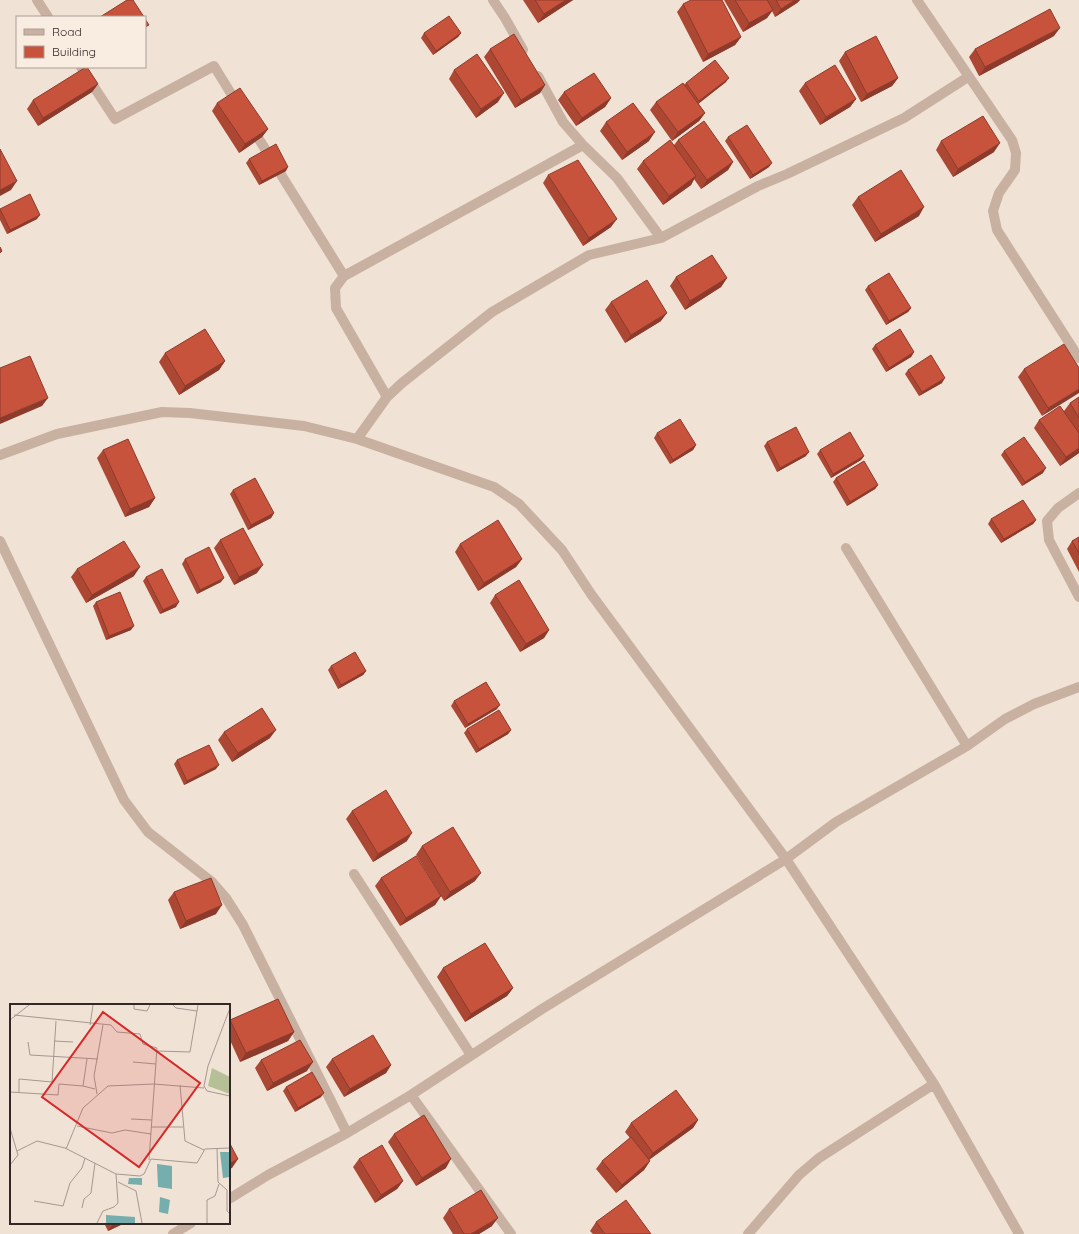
<svg xmlns="http://www.w3.org/2000/svg" width="1079" height="1234" viewBox="0 0 1079 1234" font-family="Quicksand,sans-serif">
	<style>
		.lines { fill: none; stroke-linecap: round; stroke-linejoin: round }
		.minor { stroke: #c9b1a2; stroke-width: 10 }
		.wall { fill: #ac4734 }
		.shaded-wall { fill: #8c3a2b }
		.building { fill: #c8533d; stroke: #8c3a2b }
		.inset-road { fill: none; stroke: #a5988f; stroke-width: 1 }
		.view { fill: #d62828; fill-opacity: 0.15; stroke: #d62828; stroke-width: 2 }
		.inset-edge { fill: none; stroke: #332825; stroke-width: 2 }
	</style>
	<rect width="100%" height="100%" fill="#f1e2d6"/>
	<g class="lines">
		<!-- minor -->
		<path class="minor" d="M 37,0 L 48,17
			M 493,0 L 505,18 L 523,50
			M 917,0 L 1012,140 L 1016,153 L 1015,170 L 999,193 L 993,211 L 997,230 L 1079,358
			M 81,67 L 115,119 L 214,66 L 238,105
			M 538,76 L 563,122 L 583,145 L 617,178 L 661,238
			M 252,128 L 344,276
			M 387,397 L 336,308 L 335,288 L 344,276 L 583,145
			M 357,439 L 387,397 L 402,383 L 492,312 L 589,255 L 661,238 L 758,186 L 787,174 L 904,118 L 968,77
			M 0,455 L 57,434 L 162,412 L 190,413 L 304,426 L 357,439 L 494,487 L 519,504 L 562,550 L 591,594 L 786,859 L 934,1084 L 1019,1234
			M 1079,493 L 1058,508 L 1047,521 L 1049,540 L 1079,597
			M 0,541 L 124,800 L 148,832 L 212,882 L 226,898 L 243,925 L 347,1133
			M 846,548 L 967,746
			M 354,874 L 471,1055
			M 411,1095 L 511,1234
			M 229,1199 L 268,1175 L 347,1133 L 411,1095 L 542,1009 L 786,859 L 836,822 L 967,746 L 1005,719 L 1034,704 L 1079,687
			M 173,1234 L 191,1223
			M 748,1234 L 799,1175 L 819,1158 L 934,1084"/>
	</g>
	<!-- wall -->
	<path class="wall" d="M 523,0 L 573,0 L 538,23 Z
		M 724,0 L 800,0 L 797,3 L 775,17 L 772,11 L 767,18 L 743,32 Z
		M 683,4 L 741,37 L 735,45 L 703,62 L 677,12 Z
		M 424,33 L 461,33 L 458,37 L 433,55 L 421,38 Z
		M 1054,36 L 979,76 L 969,57 L 975,49 Z
		M 490,49 L 545,85 L 540,93 L 515,108 L 484,57 Z
		M 845,52 L 898,78 L 892,86 L 861,102 L 839,61 Z
		M 454,70 L 498,102 L 476,118 L 449,79 Z
		M 726,82 L 698,103 L 705,113 L 699,121 L 672,141 L 650,110 L 656,102 L 685,84 L 686,83 Z
		M 805,83 L 856,99 L 850,107 L 820,125 L 799,91 Z
		M 98,84 L 92,92 L 38,126 L 27,109 L 33,100 Z
		M 564,92 L 611,98 L 605,107 L 576,126 L 558,100 Z
		M 217,103 L 268,129 L 262,137 L 239,153 L 212,111 Z
		M 606,122 L 649,141 L 622,160 L 600,131 Z
		M 728,137 L 769,167 L 750,179 L 725,141 Z
		M 678,140 L 733,162 L 728,170 L 701,189 L 694,179 L 691,185 L 663,205 L 637,169 L 643,161 L 674,145 Z
		M 941,141 L 994,152 L 953,177 L 936,150 Z
		M 249,159 L 286,171 L 259,185 L 246,163 Z
		M 548,175 L 611,227 L 583,246 L 543,183 Z
		M 858,197 L 919,216 L 875,242 L 852,205 Z
		M 0,209 L 37,219 L 7,234 L 0,220 Z
		M 676,277 L 727,278 L 721,287 L 685,310 L 670,286 Z
		M 868,286 L 911,308 L 908,312 L 886,325 L 865,290 Z
		M 611,302 L 661,321 L 625,343 L 605,310 Z
		M 875,345 L 914,352 L 911,357 L 886,372 L 872,349 Z
		M 165,353 L 225,361 L 219,370 L 179,395 L 159,362 Z
		M 1079,368 L 1042,416 L 1018,377 L 1024,369 Z
		M 908,370 L 942,383 L 919,396 L 905,374 Z
		M 1079,397 L 1079,453 L 1060,466 L 1034,428 L 1039,420 L 1064,411 L 1070,403 Z
		M 657,433 L 696,445 L 693,450 L 670,464 L 654,438 Z
		M 767,442 L 806,456 L 777,472 L 764,446 Z
		M 103,450 L 155,498 L 149,507 L 125,517 L 97,458 Z
		M 820,450 L 864,456 L 861,460 L 831,478 L 817,454 Z
		M 1004,451 L 1043,473 L 1022,486 L 1001,455 Z
		M 836,478 L 878,485 L 875,489 L 847,506 L 833,482 Z
		M 233,490 L 274,513 L 271,518 L 248,530 L 230,494 Z
		M 991,519 L 1036,520 L 1033,524 L 1001,543 L 988,524 Z
		M 1079,537 L 1079,572 L 1067,549 L 1072,541 Z
		M 220,540 L 257,573 L 234,585 L 214,548 Z
		M 460,544 L 522,559 L 516,567 L 478,591 L 455,552 Z
		M 185,559 L 221,582 L 197,594 L 182,564 Z
		M 77,569 L 134,576 L 86,603 L 71,577 Z
		M 146,577 L 176,607 L 160,614 L 143,581 Z
		M 495,595 L 549,630 L 544,638 L 520,652 L 490,603 Z
		M 96,602 L 131,630 L 106,640 L 93,606 Z
		M 331,666 L 366,671 L 363,675 L 338,689 L 328,670 Z
		M 454,701 L 497,709 L 465,728 L 451,706 Z
		M 467,729 L 511,730 L 508,734 L 476,753 L 464,733 Z
		M 224,732 L 270,738 L 232,762 L 218,740 Z
		M 177,760 L 216,769 L 184,785 L 174,764 Z
		M 352,811 L 407,841 L 373,862 L 346,819 Z
		M 422,846 L 475,881 L 444,901 L 416,855 Z
		M 381,878 L 441,896 L 435,905 L 400,926 L 375,886 Z
		M 174,892 L 216,914 L 180,929 L 168,900 Z
		M 443,968 L 513,988 L 507,996 L 465,1022 L 437,977 Z
		M 230,1020 L 294,1032 L 288,1041 L 240,1062 L 229,1038 L 229,1022 Z
		M 332,1059 L 391,1065 L 386,1073 L 344,1097 L 326,1067 Z
		M 261,1060 L 307,1071 L 267,1091 L 255,1068 Z
		M 286,1087 L 321,1097 L 295,1112 L 283,1091 Z
		M 698,1120 L 693,1128 L 649,1160 L 650,1161 L 644,1170 L 616,1193 L 596,1169 L 602,1161 L 630,1138 L 625,1132 L 631,1123 Z
		M 394,1134 L 446,1168 L 416,1186 L 388,1142 Z
		M 359,1159 L 403,1181 L 397,1189 L 375,1203 L 353,1167 Z
		M 449,1209 L 492,1226 L 479,1234 L 453,1234 L 443,1218 Z
		M 596,1222 L 651,1234 L 593,1234 L 590,1231 Z
		M 104,1223 L 125,1223 L 108,1231 Z"/>
	<!-- shaded-wall -->
	<path class="shaded-wall" d="M 566,0 L 573,0 L 538,23 L 544,14 Z
		M 795,0 L 800,0 L 797,3 L 775,17 L 781,9 Z
		M 773,10 L 767,18 L 743,32 L 749,23 Z
		M 1060,28 L 1054,36 L 979,76 L 985,67 Z
		M 461,33 L 458,37 L 433,55 L 436,51 Z
		M 741,37 L 735,45 L 703,62 L 708,54 Z
		M 729,78 L 726,82 L 697,105 L 699,101 Z
		M 898,78 L 892,86 L 861,102 L 867,94 Z
		M 98,84 L 92,92 L 38,126 L 43,118 Z
		M 545,85 L 540,93 L 515,108 L 521,100 Z
		M 504,93 L 498,102 L 476,118 L 481,109 Z
		M 611,98 L 605,107 L 576,126 L 582,118 Z
		M 856,99 L 850,107 L 820,125 L 826,117 Z
		M 705,113 L 699,121 L 672,141 L 678,132 Z
		M 268,129 L 262,137 L 239,153 L 245,144 Z
		M 655,132 L 649,141 L 622,160 L 627,152 Z
		M 1000,143 L 994,152 L 953,177 L 958,169 Z
		M 733,162 L 728,170 L 701,189 L 707,180 Z
		M 772,163 L 769,167 L 750,179 L 753,175 Z
		M 288,167 L 286,171 L 259,185 L 262,181 Z
		M 696,176 L 691,185 L 663,205 L 669,196 Z
		M 17,181 L 11,190 L 0,196 L 0,190 Z
		M 924,207 L 919,216 L 875,242 L 881,234 Z
		M 40,215 L 37,219 L 7,234 L 10,230 Z
		M 617,219 L 611,227 L 583,246 L 589,238 Z
		M 727,278 L 721,287 L 685,310 L 690,301 Z
		M 911,308 L 908,312 L 886,325 L 889,321 Z
		M 667,313 L 661,321 L 625,343 L 631,335 Z
		M 914,352 L 911,357 L 886,372 L 889,368 Z
		M 225,361 L 219,370 L 179,395 L 185,386 Z
		M 945,378 L 942,383 L 919,396 L 922,392 Z
		M 1079,389 L 1079,393 L 1042,416 L 1048,408 Z
		M 48,398 L 42,406 L 0,424 L 0,418 Z
		M 696,445 L 693,450 L 670,464 L 673,460 Z
		M 1079,448 L 1079,453 L 1060,466 L 1066,457 Z
		M 809,452 L 806,456 L 777,472 L 780,468 Z
		M 864,456 L 861,460 L 831,478 L 833,474 Z
		M 1046,468 L 1043,473 L 1022,486 L 1025,482 Z
		M 878,485 L 875,489 L 847,506 L 850,502 Z
		M 155,498 L 149,507 L 125,517 L 130,509 Z
		M 274,513 L 271,518 L 248,530 L 251,525 Z
		M 1036,520 L 1033,524 L 1001,543 L 1004,539 Z
		M 522,559 L 516,567 L 478,591 L 484,583 Z
		M 263,565 L 257,573 L 234,585 L 239,577 Z
		M 140,567 L 134,576 L 86,603 L 92,595 Z
		M 224,578 L 221,582 L 197,594 L 200,590 Z
		M 179,602 L 176,607 L 160,614 L 163,610 Z
		M 134,626 L 131,630 L 106,640 L 109,636 Z
		M 549,630 L 544,638 L 520,652 L 526,644 Z
		M 366,671 L 363,675 L 338,689 L 341,685 Z
		M 500,705 L 497,709 L 465,728 L 468,724 Z
		M 276,730 L 270,738 L 232,762 L 238,753 Z
		M 511,730 L 508,734 L 476,753 L 479,749 Z
		M 219,765 L 216,769 L 184,785 L 187,781 Z
		M 412,833 L 407,841 L 373,862 L 378,854 Z
		M 481,873 L 475,881 L 444,901 L 450,892 Z
		M 441,896 L 435,905 L 400,926 L 406,918 Z
		M 222,905 L 216,914 L 180,929 L 186,921 Z
		M 513,988 L 507,996 L 465,1022 L 471,1014 Z
		M 294,1032 L 288,1041 L 240,1062 L 246,1053 Z
		M 313,1062 L 307,1071 L 267,1091 L 273,1083 Z
		M 391,1065 L 386,1073 L 344,1097 L 350,1089 Z
		M 324,1093 L 321,1097 L 295,1112 L 298,1108 Z
		M 698,1120 L 693,1128 L 647,1161 L 653,1153 Z
		M 238,1159 L 232,1168 L 229,1169 L 229,1164 Z
		M 451,1159 L 446,1168 L 416,1186 L 422,1178 Z
		M 650,1161 L 644,1170 L 616,1193 L 622,1185 Z
		M 403,1181 L 397,1189 L 375,1203 L 381,1195 Z
		M 498,1218 L 492,1226 L 479,1234 L 471,1234 Z
		M 114,1223 L 125,1223 L 108,1231 Z"/>
	<!-- building -->
	<path class="building" d="M 127,0 L 133,0 L 144,17 L 100,17 Z
		M 535,0 L 566,0 L 544,14 Z
		M 691,0 L 722,0 L 741,37 L 708,54 L 683,4 Z
		M 735,0 L 767,0 L 773,10 L 749,23 Z
		M 776,0 L 795,0 L 781,9 Z
		M 1050,9 L 1060,28 L 985,67 L 975,49 Z
		M 449,16 L 461,33 L 436,51 L 424,33 Z
		M 145,19 L 149,25 L 145,27 Z
		M 514,34 L 545,85 L 521,100 L 490,49 Z
		M 876,36 L 898,78 L 867,94 L 845,52 Z
		M 477,54 L 504,93 L 481,109 L 454,70 Z
		M 715,60 L 729,78 L 699,101 L 686,83 Z
		M 835,65 L 856,99 L 826,117 L 805,83 Z
		M 86,67 L 87,67 L 98,84 L 43,118 L 33,100 Z
		M 594,73 L 611,98 L 582,118 L 564,92 Z
		M 683,83 L 705,113 L 678,132 L 656,102 Z
		M 240,88 L 268,129 L 245,144 L 217,103 Z
		M 633,103 L 655,132 L 627,152 L 606,122 Z
		M 983,116 L 1000,143 L 958,169 L 941,141 Z
		M 704,121 L 733,162 L 707,180 L 678,140 Z
		M 747,125 L 772,163 L 753,175 L 728,137 Z
		M 670,140 L 696,176 L 669,196 L 643,161 Z
		M 276,144 L 288,167 L 262,181 L 249,159 Z
		M 0,149 L 17,181 L 0,190 Z
		M 578,160 L 617,219 L 589,238 L 548,175 Z
		M 901,170 L 924,207 L 881,234 L 858,197 Z
		M 30,194 L 40,215 L 10,230 L 0,209 Z
		M 0,247 L 2,251 L 0,253 Z
		M 712,255 L 727,278 L 690,301 L 676,277 Z
		M 889,273 L 911,308 L 889,321 L 868,286 Z
		M 647,280 L 667,313 L 631,335 L 611,302 Z
		M 205,329 L 225,361 L 185,386 L 165,353 Z
		M 900,329 L 914,352 L 889,368 L 875,345 Z
		M 1064,344 L 1079,368 L 1079,389 L 1048,408 L 1024,369 Z
		M 931,355 L 945,378 L 922,392 L 908,370 Z
		M 30,356 L 48,398 L 0,418 L 0,368 Z
		M 1079,397 L 1079,418 L 1070,403 Z
		M 1060,406 L 1079,433 L 1079,448 L 1066,457 L 1039,420 Z
		M 680,419 L 696,445 L 673,460 L 657,433 Z
		M 796,427 L 809,452 L 780,468 L 767,442 Z
		M 850,432 L 864,456 L 833,474 L 820,450 Z
		M 1024,437 L 1046,468 L 1025,482 L 1004,451 Z
		M 128,439 L 155,498 L 130,509 L 103,450 Z
		M 864,461 L 878,485 L 850,502 L 836,478 Z
		M 255,478 L 274,513 L 251,525 L 233,490 Z
		M 1023,500 L 1036,520 L 1004,539 L 991,519 Z
		M 498,520 L 522,559 L 484,583 L 460,544 Z
		M 243,528 L 263,565 L 239,577 L 220,540 Z
		M 1079,537 L 1079,553 L 1072,541 Z
		M 124,541 L 140,567 L 92,595 L 77,569 Z
		M 209,547 L 224,578 L 200,590 L 185,559 Z
		M 162,569 L 179,602 L 163,610 L 146,577 Z
		M 519,580 L 549,630 L 526,644 L 495,595 Z
		M 120,592 L 134,626 L 109,636 L 96,602 Z
		M 355,652 L 366,671 L 341,685 L 331,666 Z
		M 486,682 L 500,705 L 468,724 L 454,701 Z
		M 262,708 L 276,730 L 238,753 L 224,732 Z
		M 499,710 L 511,730 L 479,749 L 467,729 Z
		M 209,745 L 219,765 L 187,781 L 177,760 Z
		M 386,790 L 412,833 L 378,854 L 352,811 Z
		M 453,827 L 481,873 L 450,892 L 422,846 Z
		M 416,856 L 441,896 L 406,918 L 381,878 Z
		M 211,878 L 222,905 L 186,921 L 174,892 Z
		M 485,943 L 513,988 L 471,1014 L 443,968 Z
		M 278,999 L 294,1032 L 246,1053 L 230,1020 Z
		M 373,1035 L 391,1065 L 350,1089 L 332,1059 Z
		M 300,1040 L 313,1062 L 273,1083 L 261,1060 Z
		M 312,1072 L 324,1093 L 298,1108 L 286,1087 Z
		M 676,1090 L 698,1120 L 653,1153 L 631,1123 Z
		M 424,1115 L 451,1159 L 422,1178 L 394,1134 Z
		M 631,1137 L 650,1161 L 622,1185 L 602,1161 Z
		M 229,1142 L 238,1159 L 229,1164 Z
		M 382,1145 L 403,1181 L 381,1195 L 359,1159 Z
		M 481,1190 L 498,1218 L 471,1234 L 464,1234 L 449,1209 Z
		M 626,1200 L 651,1234 L 605,1234 L 596,1222 Z"/>
	<!-- overview -->
	<g transform="translate(10 1004)">
		<rect width="220" height="220" fill="#f1e2d6"/>
		<path d="M 202,64 L 220,73 L 220,90 L 198,82 Z" fill="#b5c097"/>
		<path d="M 210,148 L 220,148 L 220,173 L 213,174 ZM 147,160 L 162,162 L 162,185 L 148,183 ZM 119,174 L 132,174 L 132,181 L 118,180 ZM 150,193 L 160,196 L 158,210 L 149,208 ZM 96,211 L 125,213 L 125,219 L 96,219 Z" fill="#75aeac"/>
		<path class="inset-road" d="M 124,1 L 124,5 L 137,7 L 140,1M 163,1 L 166,4 L 187,7M 220,4 L 198,62 L 194,82 L 197,87 L 220,92M 4,11 L 101,21 L 107,28 L 130,30 L 133,40 L 147,44 L 139,156M 0,16 L 19,1M 80,21 L 83,1M 44,37 L 63,38M 18,38 L 20,51 L 88,55M 147,47 L 180,48 L 188,1M 77,55 L 73,82 L 85,85M 123,58 L 146,60M 170,81 L 175,137 L 194,146M 0,88 L 48,91 L 49,80 L 73,82M 9,89 L 9,75 L 42,78 L 46,17M 87,90 L 84,72 L 93,21M 121,115 L 142,116M 67,122 L 102,129 L 115,126 L 141,130M 141,123 L 173,123M 0,124 L 8,151 L 0,161M 56,145 L 73,104 L 98,82 L 144,80 L 194,84M 207,145 L 208,178 L 217,186 L 217,207 L 220,210M 7,147 L 27,137 L 55,144 L 106,170 L 130,172 L 134,170 L 141,155 L 187,159 L 195,145 L 220,144M 108,178 L 126,187 L 132,219M 24,197 L 53,202 L 60,179 L 72,164 L 75,154M 72,204 L 74,195 L 81,189 L 85,159M 87,219 L 93,207 L 104,203 L 108,199 L 106,170M 197,219 L 197,196 L 205,192 L 209,180"/>
		<path class="view" d="M 93,8 L 190,79 L 129,163 L 32,93 Z"/>
		<rect width="220" height="220" class="inset-edge"/>
	</g>
	<!-- legend -->
	<rect x="16" y="16" width="130" height="52" fill="#f9ede2" stroke="#aa9e96"/>
	<rect x="24" y="29" width="20" height="6" fill="#c9b1a2" stroke="#aa9e96"/>
	<text x="52" y="36" font-size="12" fill="#332825">Road</text>
	<rect x="24" y="46" width="20" height="12" fill="#c8533d" stroke="#aa9e96"/>
	<text x="52" y="56" font-size="12" fill="#332825">Building</text>
</svg>
